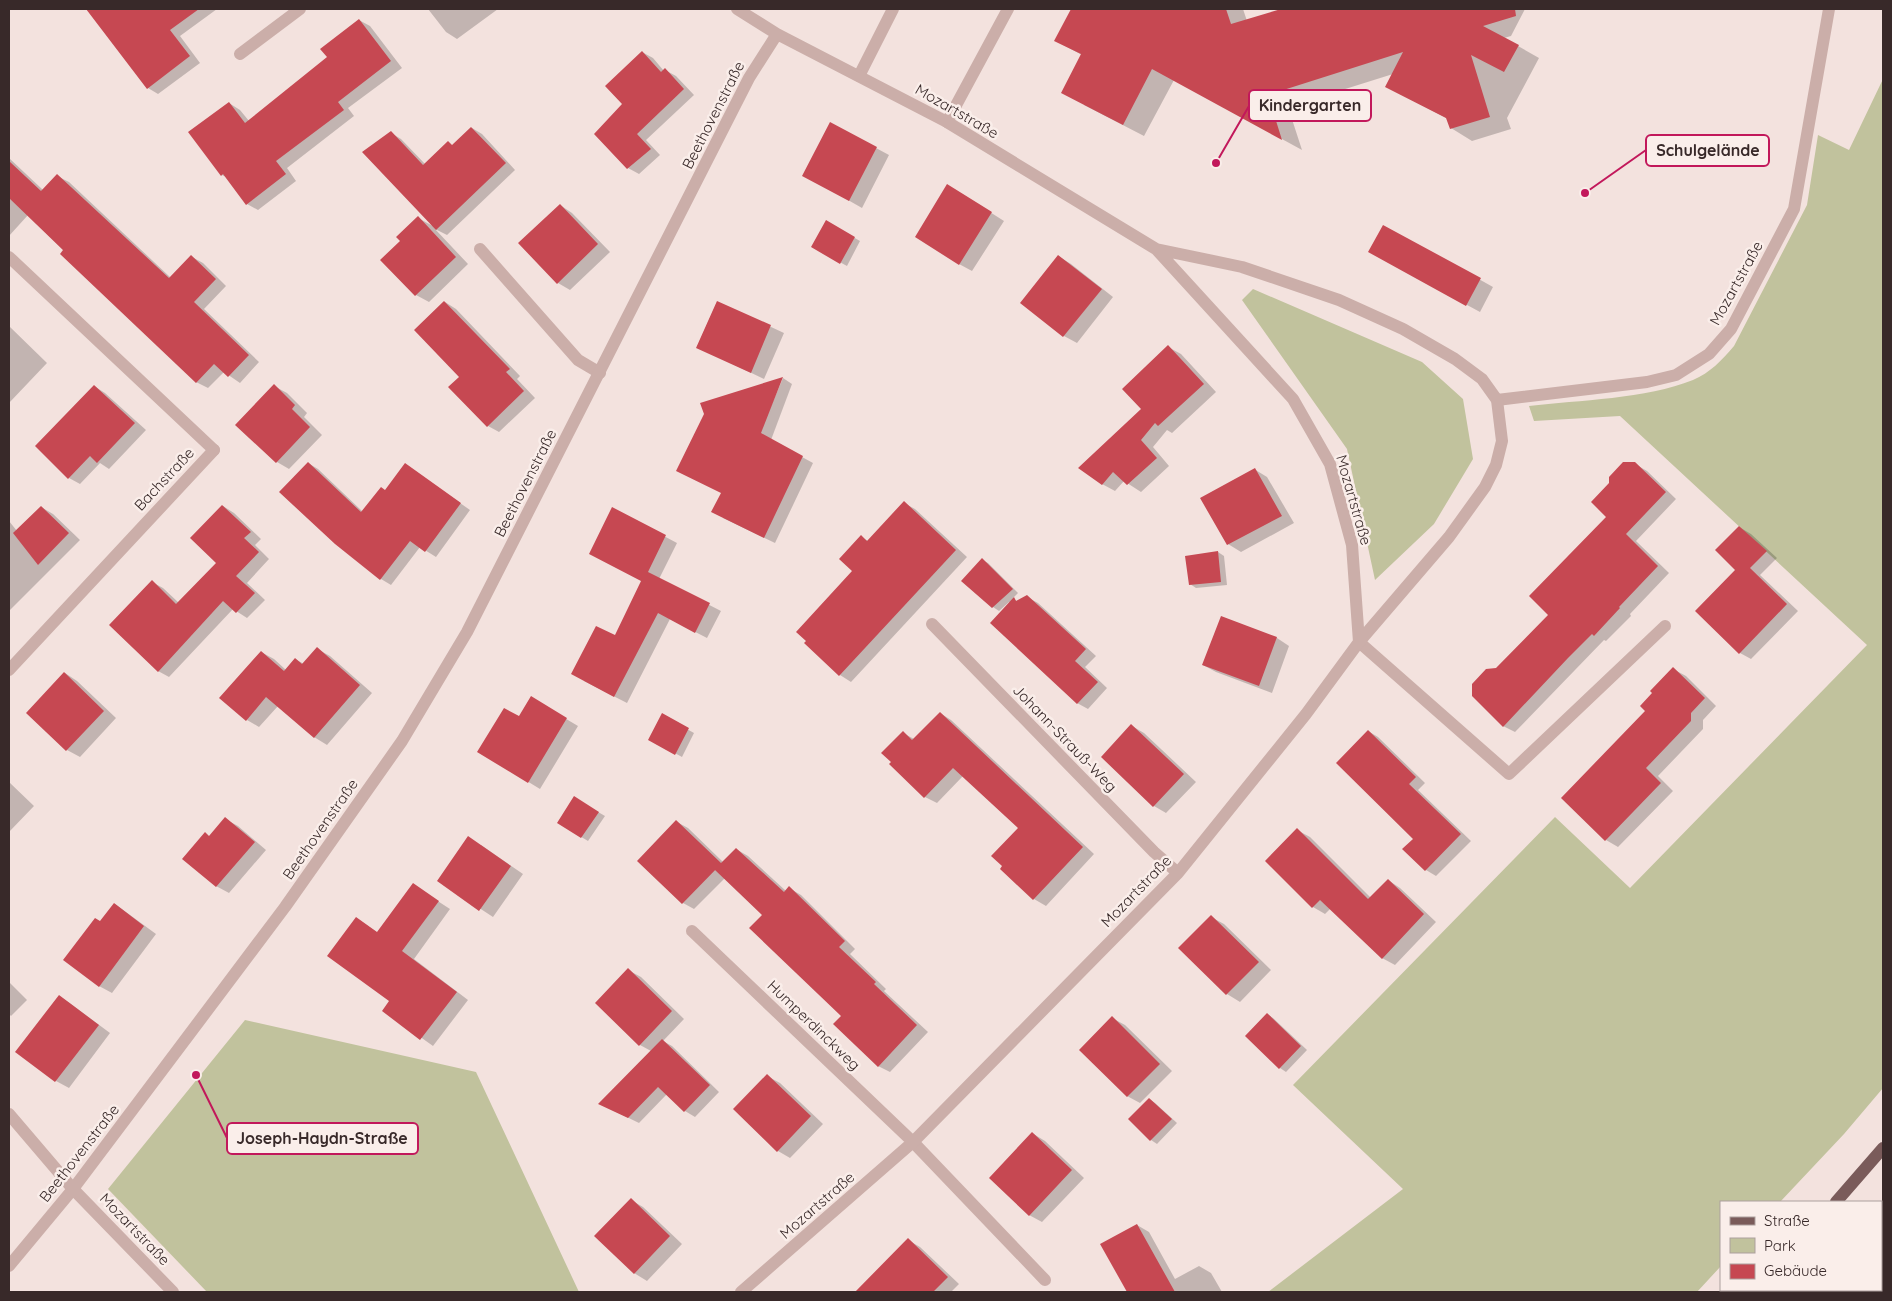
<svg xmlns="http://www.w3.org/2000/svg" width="1892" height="1301" viewBox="0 0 1892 1301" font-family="Quicksand,sans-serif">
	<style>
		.green { fill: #c1c29d }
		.shadow { fill: #0003 }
		.building { fill: #c64852 }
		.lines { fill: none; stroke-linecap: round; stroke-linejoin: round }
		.service { stroke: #cbaea9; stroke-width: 12 }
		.minor { stroke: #cbaea9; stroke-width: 12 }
		.primary { stroke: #7a5b5a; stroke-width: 12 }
		.labels { text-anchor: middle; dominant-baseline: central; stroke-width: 5; stroke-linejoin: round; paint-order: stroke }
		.street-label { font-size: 15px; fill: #382929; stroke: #faeeea }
		.leader { fill: none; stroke: #c2185b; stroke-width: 2 }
		.callout-dot { fill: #c2185b; stroke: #faeeea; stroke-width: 2 }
		.callout { fill: #faeeea; stroke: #c2185b; stroke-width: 2 }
		.callout-label { font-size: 16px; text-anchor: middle; font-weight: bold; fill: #382929 }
	</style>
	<rect width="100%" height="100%" fill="#f3e2de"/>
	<!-- green -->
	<path class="green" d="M 1883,79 L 1883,1088 L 1844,1134 L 1780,1202 L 1721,1202 L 1721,1266 L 1697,1292 L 1268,1292 L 1403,1189 L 1293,1085 L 1555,817 L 1630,888 L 1867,645 L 1620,416 L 1534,421 L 1529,406 C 1579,400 1646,399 1693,380 C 1710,373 1722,360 1734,346 L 1807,205 L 1818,135 L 1849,150 Z
		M 1253,289 L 1422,362 L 1463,399 L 1473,459 L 1434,524 L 1375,580 L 1347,449 L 1242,300 Z
		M 245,1020 L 476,1072 L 579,1292 L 207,1292 L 108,1189 Z"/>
	<!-- shadow -->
	<path class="shadow" d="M 111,9 L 217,9 L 180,36 L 200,63 L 158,94 L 148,88 L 96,20 Z
		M 428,9 L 498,9 L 457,39 L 446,32 Z
		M 1073,9 L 1243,9 L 1247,21 L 1285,9 L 1525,9 L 1511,36 L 1504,38 L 1539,58 L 1507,118 L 1511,129 L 1472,141 L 1451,128 L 1448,119 L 1386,86 L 1393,74 L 1288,107 L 1302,150 L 1174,80 L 1144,136 L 1084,105 L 1082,55 L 1056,41 Z
		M 359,20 L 370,26 L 402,68 L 348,108 L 354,116 L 287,168 L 296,181 L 258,210 L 247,204 L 228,178 L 222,175 L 229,103 L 240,110 L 249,121 L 328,58 Z
		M 642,52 L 653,58 L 664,71 L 665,70 L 676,76 L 694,95 L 646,140 L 660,155 L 639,174 L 628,168 L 624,104 Z
		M 472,128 L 482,134 L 515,170 L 447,235 L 435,229 L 468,264 L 429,302 L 416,295 L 382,260 L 402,241 L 418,218 L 433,226 L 391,133 L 401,139 L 426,165 L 453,146 Z
		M 876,148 L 889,155 L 862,208 L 804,175 Z
		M 9,158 L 43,190 L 57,176 L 69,182 L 171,278 L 192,257 L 203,263 L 226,286 L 204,309 L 259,362 L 240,383 L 224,372 L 208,388 L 196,382 L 28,215 L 9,236 Z
		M 960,193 L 1004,221 L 972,271 L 959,264 Z
		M 560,205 L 572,213 L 610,252 L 570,290 L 558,283 Z
		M 827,222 L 860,241 L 847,266 L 812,247 Z
		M 1384,226 L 1493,287 L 1480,312 L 1382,259 Z
		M 1058,256 L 1071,264 L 1113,297 L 1077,343 L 1064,336 Z
		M 445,302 L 456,309 L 520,376 L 517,379 L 535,398 L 499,432 L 488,426 L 461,377 Z
		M 717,302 L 784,333 L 764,379 L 697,347 Z
		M 9,326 L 47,363 L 9,403 Z
		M 1168,347 L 1181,354 L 1216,392 L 1172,433 L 1167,430 L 1153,447 L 1169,466 L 1141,492 L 1124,481 L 1115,491 L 1102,484 L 1143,409 Z
		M 783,378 L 792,384 L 771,440 L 813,463 L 775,543 L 723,518 Z
		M 94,386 L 105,393 L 146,430 L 109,469 L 100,463 L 80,484 L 69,478 Z
		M 274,386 L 287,393 L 307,413 L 304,417 L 322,435 L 289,469 L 277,462 Z
		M 308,463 L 318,469 L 363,512 L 386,491 L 406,465 L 470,510 L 436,557 L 420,547 L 391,585 L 381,579 Z
		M 1635,464 L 1647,471 L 1676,499 L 1636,541 L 1669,573 L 1630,614 L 1631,616 L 1606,641 L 1604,640 L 1515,732 L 1503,726 L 1496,670 L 1549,615 L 1608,517 Z
		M 1254,469 L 1267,477 L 1294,523 L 1241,552 L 1228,544 Z
		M 904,503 L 915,509 L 967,557 L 851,682 L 840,675 L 854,571 L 861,537 L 868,541 Z
		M 223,506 L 234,513 L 261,539 L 255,545 L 269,559 L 247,583 L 265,600 L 247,618 L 233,609 L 169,677 L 158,671 L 152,582 L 163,588 L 179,603 L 218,563 Z
		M 41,507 L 53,514 L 80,540 L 9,611 L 9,521 L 17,531 Z
		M 613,509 L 677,543 L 659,579 L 721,611 L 707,638 L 670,619 L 627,703 L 584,681 L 616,637 L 643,581 Z
		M 1739,527 L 1751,534 L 1777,558 L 1760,575 L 1798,611 L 1751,659 L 1740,653 L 1737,570 Z
		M 1218,552 L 1224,556 L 1227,585 L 1196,588 L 1190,584 Z
		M 982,560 L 988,563 L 1018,593 L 1013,598 L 1018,602 L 1027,597 L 1038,603 L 1096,656 L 1085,667 L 1107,688 L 1088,709 L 1077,703 L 1010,603 L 1009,602 L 999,611 L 993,607 Z
		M 1222,617 L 1277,638 L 1289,646 L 1272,693 L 1216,672 L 1203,665 Z
		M 317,649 L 330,656 L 372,693 L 327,745 L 314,737 L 278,706 L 259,727 L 247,720 L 261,652 L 274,659 L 286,670 L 295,659 L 304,664 Z
		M 1673,669 L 1686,676 L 1716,706 L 1703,720 L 1703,729 L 1658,776 L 1673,791 L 1618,847 L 1606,840 Z
		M 65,673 L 77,681 L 116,718 L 80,757 L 67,750 L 27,713 Z
		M 531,698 L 578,726 L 540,789 L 479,752 L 519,718 Z
		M 940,713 L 951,720 L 1094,854 L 1046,906 L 1034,899 L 1002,869 L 1019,828 L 963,776 L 937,803 L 925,797 L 903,733 L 914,739 Z
		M 662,715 L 694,733 L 682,757 L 649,739 Z
		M 1132,726 L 1144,733 L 1196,782 L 1166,813 L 1154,806 Z
		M 1368,731 L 1378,737 L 1425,783 L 1418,790 L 1471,841 L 1436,876 L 1426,870 L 1404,849 L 1415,839 Z
		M 9,782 L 34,806 L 9,832 Z
		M 574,798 L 605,816 L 588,841 L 558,823 Z
		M 225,819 L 238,826 L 266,850 L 229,893 L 216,886 L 210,837 Z
		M 677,822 L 688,828 L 723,862 L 736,849 L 748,856 L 786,891 L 789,888 L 801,895 L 855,949 L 850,954 L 886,989 L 884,991 L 928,1032 L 890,1072 L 878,1066 L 843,1016 L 763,915 L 725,878 L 694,909 L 683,903 Z
		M 1297,830 L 1310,837 L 1371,898 L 1388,880 L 1400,888 L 1436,922 L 1395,965 L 1382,958 L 1331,908 L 1325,914 L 1313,907 Z
		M 481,845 L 523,874 L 493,917 L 438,881 Z
		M 413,885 L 450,909 L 414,959 L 468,1000 L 433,1046 L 384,1011 L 391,1001 L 356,918 L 378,933 Z
		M 115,904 L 156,934 L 112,993 L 99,986 Z
		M 1211,917 L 1224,924 L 1271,970 L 1240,1002 L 1227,994 L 1180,948 Z
		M 628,970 L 641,977 L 684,1019 L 663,1041 L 672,1046 L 719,1092 L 695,1117 L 685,1111 L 667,1094 L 639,1123 L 600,1104 L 651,1051 L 640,1045 Z
		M 9,982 L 27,1000 L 11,1016 L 9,1014 Z
		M 59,996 L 71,1004 L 110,1033 L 69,1088 L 56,1081 L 17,1051 Z
		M 1267,1014 L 1273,1018 L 1307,1050 L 1286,1072 L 1280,1068 L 1246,1036 Z
		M 1112,1018 L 1125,1025 L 1172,1071 L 1140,1103 L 1127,1096 Z
		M 767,1076 L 780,1083 L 823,1124 L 790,1158 L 778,1151 Z
		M 1149,1099 L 1155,1103 L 1177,1123 L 1157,1144 L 1151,1140 L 1130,1119 Z
		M 1032,1133 L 1045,1141 L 1084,1178 L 1042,1222 L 1029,1215 Z
		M 631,1200 L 643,1207 L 682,1244 L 647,1281 L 634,1273 Z
		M 1137,1225 L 1149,1232 L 1175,1279 L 1199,1266 L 1211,1273 L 1222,1292 L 1129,1292 L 1102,1244 Z
		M 908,1240 L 920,1247 L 959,1284 L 951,1292 L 857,1292 Z"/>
	<!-- building -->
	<path class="building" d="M 86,9 L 199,9 L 170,30 L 190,56 L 147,89 Z
		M 1071,9 L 1226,9 L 1231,24 L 1281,9 L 1515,9 L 1516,16 L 1483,26 L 1519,45 L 1504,72 L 1471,55 L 1490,117 L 1450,129 L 1446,118 L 1385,87 L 1403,52 L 1268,95 L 1282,140 L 1152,69 L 1123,125 L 1061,93 L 1081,54 L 1054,41 Z
		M 359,19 L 391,61 L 338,102 L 344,110 L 276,161 L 286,174 L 246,205 L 223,174 L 221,176 L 188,132 L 229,102 L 245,123 L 327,57 L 320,49 Z
		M 642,51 L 661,72 L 665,68 L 684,89 L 637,134 L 651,149 L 627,169 L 594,134 L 622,104 L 605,86 Z
		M 830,122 L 877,147 L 849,201 L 802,176 Z
		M 471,127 L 506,163 L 436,230 L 362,152 L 391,131 L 423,165 L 448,141 L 452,145 Z
		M 9,161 L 41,191 L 57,174 L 169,278 L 191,255 L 216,279 L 194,302 L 249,355 L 228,377 L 214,364 L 196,383 L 60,254 L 63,250 L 9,198 Z
		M 947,184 L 992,212 L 959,265 L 915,237 Z
		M 560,204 L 598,244 L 557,284 L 518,243 Z
		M 418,216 L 456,257 L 415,296 L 380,260 L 400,241 L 396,237 Z
		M 826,220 L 855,237 L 840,264 L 811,247 Z
		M 1383,225 L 1481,278 L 1466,306 L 1368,252 Z
		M 1058,255 L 1102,289 L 1063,337 L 1020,303 Z
		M 444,301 L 510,369 L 506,372 L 524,391 L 487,427 L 448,387 L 459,377 L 414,330 Z
		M 717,301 L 771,325 L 751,373 L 696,348 Z
		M 1168,345 L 1204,384 L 1158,426 L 1155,423 L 1141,440 L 1157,458 L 1127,485 L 1113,472 L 1102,485 L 1078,468 L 1141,409 L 1122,389 Z
		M 783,377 L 761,433 L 803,456 L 764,538 L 711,512 L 721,493 L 676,471 L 704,414 L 700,403 Z
		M 274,384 L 295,405 L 292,409 L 310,427 L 276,463 L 235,425 Z
		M 94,385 L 135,423 L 97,463 L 90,456 L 68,479 L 35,446 Z
		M 308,462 L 361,512 L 381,487 L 385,490 L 405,463 L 461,503 L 425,552 L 410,541 L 380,580 L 335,544 L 279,492 Z
		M 1623,462 L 1635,462 L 1666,492 L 1626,534 L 1658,566 L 1619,607 L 1620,608 L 1594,636 L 1592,634 L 1568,658 L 1503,727 L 1472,696 L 1472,684 L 1486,669 L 1496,668 L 1548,615 L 1529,596 L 1606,517 L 1591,502 L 1609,483 L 1609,477 Z
		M 1255,468 L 1282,516 L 1227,545 L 1200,498 Z
		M 904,501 L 956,550 L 839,676 L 804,643 L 806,641 L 796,632 L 852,571 L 839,559 L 861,535 L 867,541 Z
		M 222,505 L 251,532 L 244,538 L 259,552 L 236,576 L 255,593 L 236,613 L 223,601 L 158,672 L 109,625 L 152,580 L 176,604 L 216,563 L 190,538 Z
		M 41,506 L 69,533 L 38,565 L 13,533 Z
		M 612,507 L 666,535 L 648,572 L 710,603 L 695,633 L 658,613 L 614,697 L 571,674 L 596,626 L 615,635 L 641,581 L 589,554 Z
		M 1739,526 L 1767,551 L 1750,568 L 1787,604 L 1739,654 L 1695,611 L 1735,570 L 1715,550 Z
		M 1218,551 L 1221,582 L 1189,585 L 1185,556 Z
		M 982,558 L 1013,589 L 992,608 L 961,581 Z
		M 1027,595 L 1086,649 L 1075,661 L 1098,682 L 1077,704 L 990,623 L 1014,597 L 1016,601 Z
		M 1221,616 L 1277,637 L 1259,686 L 1202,665 Z
		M 317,647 L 360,685 L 314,738 L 266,697 L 246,721 L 219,698 L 261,651 L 284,671 L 295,658 L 302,664 Z
		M 1673,667 L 1705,698 L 1691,713 L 1691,721 L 1646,768 L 1661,783 L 1605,841 L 1561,798 L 1645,711 L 1640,706 L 1652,693 L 1650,691 Z
		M 64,672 L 104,711 L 66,751 L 26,713 Z
		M 531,696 L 567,718 L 528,783 L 477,752 L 504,708 L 519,716 Z
		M 940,712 L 1083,847 L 1033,900 L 1000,869 L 1002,866 L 991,856 L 1018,828 L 953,768 L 924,798 L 889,764 L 891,762 L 881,753 L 903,731 L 912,740 Z
		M 662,713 L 689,728 L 675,755 L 648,740 Z
		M 1131,724 L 1184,774 L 1153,807 L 1101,757 Z
		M 1368,730 L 1416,777 L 1409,784 L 1461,834 L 1425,871 L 1402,849 L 1413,839 L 1336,763 Z
		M 574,796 L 599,812 L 581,838 L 557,823 Z
		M 225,817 L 255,842 L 216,887 L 182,859 L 205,832 L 209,836 Z
		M 676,820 L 721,863 L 736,848 L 784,892 L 789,886 L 845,941 L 839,947 L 876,982 L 874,984 L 917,1025 L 878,1067 L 833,1024 L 841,1016 L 749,928 L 762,915 L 715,870 L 721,864 L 682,904 L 637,861 Z
		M 1297,828 L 1368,899 L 1388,879 L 1424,914 L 1382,959 L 1320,900 L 1312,908 L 1265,861 Z
		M 468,836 L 511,866 L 479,911 L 437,881 Z
		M 413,883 L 439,901 L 402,951 L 457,992 L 420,1040 L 382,1011 L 389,1001 L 327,956 L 356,917 L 377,932 Z
		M 114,903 L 144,926 L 99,987 L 63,960 L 95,918 L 100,921 Z
		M 1211,915 L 1259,962 L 1226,995 L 1178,948 Z
		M 628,968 L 672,1011 L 639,1046 L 595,1003 Z
		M 59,995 L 99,1025 L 55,1082 L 15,1052 Z
		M 1267,1013 L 1301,1046 L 1279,1069 L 1245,1036 Z
		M 1112,1016 L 1160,1064 L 1127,1097 L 1079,1050 Z
		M 662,1039 L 710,1085 L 684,1112 L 658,1087 L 628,1118 L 598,1104 Z
		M 767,1074 L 811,1116 L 777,1152 L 733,1109 Z
		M 1149,1098 L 1172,1119 L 1150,1141 L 1128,1119 Z
		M 1032,1132 L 1072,1170 L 1029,1216 L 989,1178 Z
		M 631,1198 L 670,1236 L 634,1274 L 594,1236 Z
		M 1137,1224 L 1175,1292 L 1127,1292 L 1100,1244 Z
		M 908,1238 L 948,1277 L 933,1292 L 855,1292 Z"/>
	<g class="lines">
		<!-- service -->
		<path class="service" d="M 859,76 L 893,9
			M 947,122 L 1008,9
			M 480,249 L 578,360 L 600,373
			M 9,257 L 214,450
			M 1497,400 L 1647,382 L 1676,375 L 1709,354 L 1731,329 L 1794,209 L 1829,9
			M 1359,642 L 1509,774 L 1665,626
			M 913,1142 L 1045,1280"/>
		<!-- minor -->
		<path class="minor" d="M 737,9 L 777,34 L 947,122 L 1156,249 L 1293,399 L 1330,464 L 1352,545 L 1359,642 L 1306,714 L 1178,873 L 913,1142 L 741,1292
			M 240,54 L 300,9
			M 1156,249 L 1242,267 L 1339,300 L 1403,329 L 1455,359 L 1482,379 L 1497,400 L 1502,441 L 1496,465 L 1485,487 L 1449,537 L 1359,642
			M 932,624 L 1154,852 L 1178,873
			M 9,670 L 214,450
			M 692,931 L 913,1142
			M 9,1114 L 73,1189 L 173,1292
			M 9,1266 L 73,1189 L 285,907 L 402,741 L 467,632 L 749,78 L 777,34"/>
		<!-- primary -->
		<path class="primary" d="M 1836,1202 L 1883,1148
			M 1750,1292 L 1752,1290"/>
	</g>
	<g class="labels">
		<!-- street labels -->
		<g class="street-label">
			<text transform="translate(957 111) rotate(30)">Mozartstraße</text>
			<text transform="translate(713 115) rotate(-63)">Beethovenstraße</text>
			<text transform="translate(1736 283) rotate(-61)">Mozartstraße</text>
			<text transform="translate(164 479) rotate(-47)">Bachstraße</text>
			<text transform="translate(525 483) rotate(-63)">Beethovenstraße</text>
			<text transform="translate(1354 500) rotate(74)">Mozartstraße</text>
			<text transform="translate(1065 738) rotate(46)">Johann-Strauß-Weg</text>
			<text transform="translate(320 829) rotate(-55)">Beethovenstraße</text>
			<text transform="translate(1136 891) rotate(-46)">Mozartstraße</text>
			<text transform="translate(814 1025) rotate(44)">Humperdinckweg</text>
			<text transform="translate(79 1153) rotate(-52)">Beethovenstraße</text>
			<text transform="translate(817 1205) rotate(-41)">Mozartstraße</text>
			<text transform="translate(135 1229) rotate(46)">Mozartstraße</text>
		</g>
	</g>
	<!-- callouts -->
	<path class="leader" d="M1216 163L1249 106M1585 193L1646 150M196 1075L227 1138"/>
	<g class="callout-dot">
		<circle cx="1216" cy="163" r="5"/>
		<circle cx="1585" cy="193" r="5"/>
		<circle cx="196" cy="1075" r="5"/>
	</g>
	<g class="callout">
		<rect x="1249" y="90" width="122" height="31" rx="5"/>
		<rect x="1646" y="135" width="123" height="31" rx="5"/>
		<rect x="227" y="1123" width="191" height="31" rx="5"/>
	</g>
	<g class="callout-label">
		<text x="1310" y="111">Kindergarten</text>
		<text x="1708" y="156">Schulgelände</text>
		<text x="322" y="1144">Joseph-Haydn-Straße</text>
	</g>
	<!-- border -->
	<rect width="1892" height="1301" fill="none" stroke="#382929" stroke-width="20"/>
	<!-- legend -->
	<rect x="1720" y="1201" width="162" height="90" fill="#faeeea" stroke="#ac9f9d"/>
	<rect x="1730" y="1217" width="25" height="8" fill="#7a5b5a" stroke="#ac9f9d"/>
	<text x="1764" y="1226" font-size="15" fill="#382929">Straße</text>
	<rect x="1730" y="1238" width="25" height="15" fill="#c1c29d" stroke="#ac9f9d"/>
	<text x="1764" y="1251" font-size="15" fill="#382929">Park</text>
	<rect x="1730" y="1264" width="25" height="15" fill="#c64852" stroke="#ac9f9d"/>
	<text x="1764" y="1276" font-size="15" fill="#382929">Gebäude</text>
</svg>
